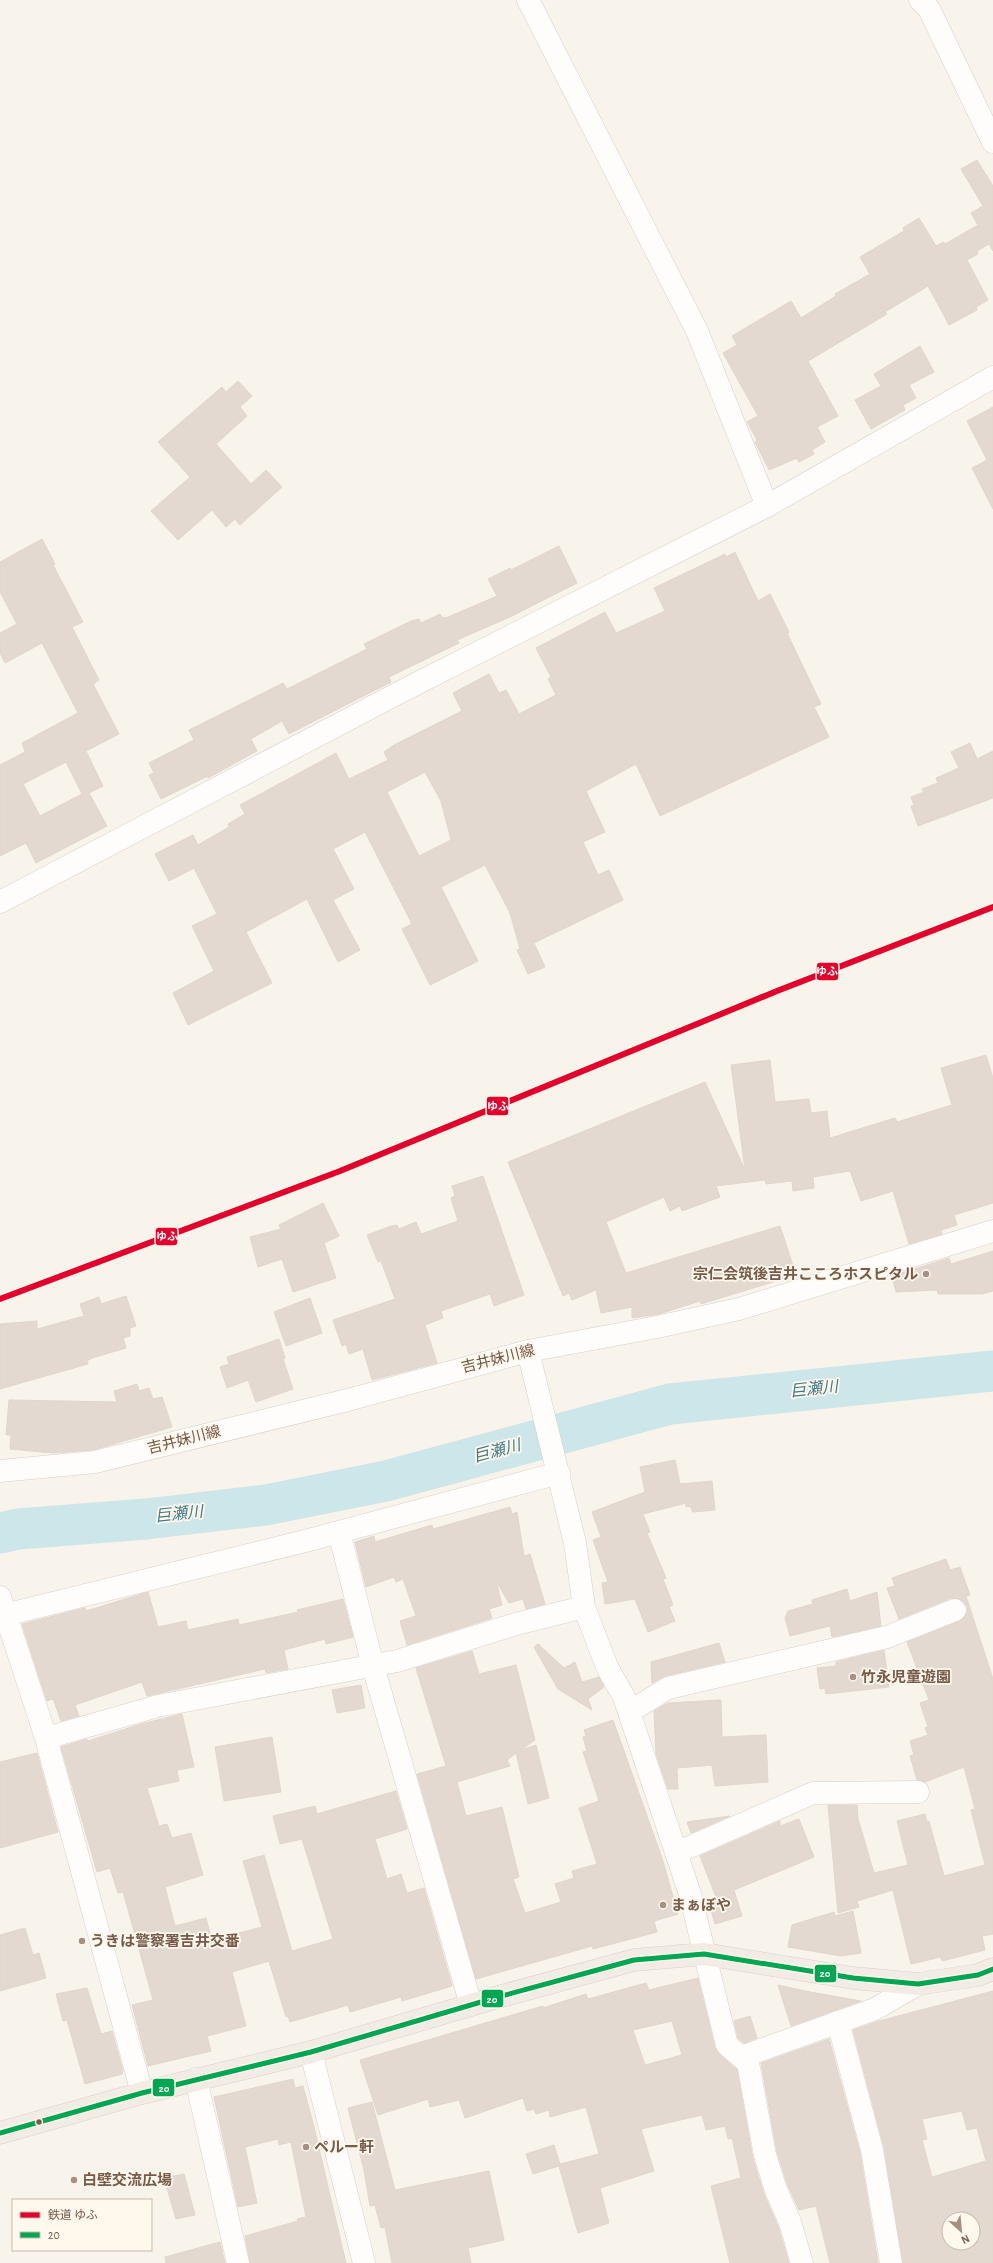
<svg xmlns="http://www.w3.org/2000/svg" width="993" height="2263" viewBox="0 0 993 2263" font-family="'Alegreya Sans','Noto Sans JP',sans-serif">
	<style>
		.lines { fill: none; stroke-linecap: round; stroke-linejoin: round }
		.river { stroke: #cce6e9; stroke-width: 41 }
		.building { fill: #e3d9d0; stroke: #e1d6cd; fill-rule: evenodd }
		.minor-casing { stroke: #d7d0c9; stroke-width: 23 }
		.tertiary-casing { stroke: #d7d0c9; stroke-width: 23 }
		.secondary-casing { stroke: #d7cfc8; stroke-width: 23 }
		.trunk-casing { stroke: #dad0c9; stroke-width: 23 }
		.minor { stroke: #fefdfc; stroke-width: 22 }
		.tertiary { stroke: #fefdfc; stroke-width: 22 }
		.secondary { stroke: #fefdfc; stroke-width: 22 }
		.trunk { stroke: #f2ece5; stroke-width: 22 }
		.bus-1-casing { stroke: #fff8ed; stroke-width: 8 }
		.bus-1 { stroke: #00a651; stroke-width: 5 }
		.rail-1-casing { stroke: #fff8ed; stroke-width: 9 }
		.rail-1 { stroke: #e4002b; stroke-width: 6 }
		.poi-dot { fill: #a59082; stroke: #fff8ed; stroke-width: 1.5 }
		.bus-dot { fill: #785a49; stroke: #fff8ed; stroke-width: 1.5 }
		.labels { text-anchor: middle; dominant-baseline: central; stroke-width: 3.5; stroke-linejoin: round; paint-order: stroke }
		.poi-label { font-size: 15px; font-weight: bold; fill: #785a49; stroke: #fff8ed; text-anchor: start }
		.street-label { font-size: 15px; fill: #785a49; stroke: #fff8ed }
		.water-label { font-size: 16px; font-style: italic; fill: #3f7985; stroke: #fff8ed }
		.line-badge { stroke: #fff8ed; stroke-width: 1.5 }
		.badge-label { font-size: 11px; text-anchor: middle; font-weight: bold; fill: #fff }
	</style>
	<rect width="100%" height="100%" fill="#f8f3eb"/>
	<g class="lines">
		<!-- river -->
		<path class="river" d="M 0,1533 L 18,1529 L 146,1519 L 266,1505 L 386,1481 L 670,1404 L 993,1371"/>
	</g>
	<!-- building -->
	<path class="building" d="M 977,160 L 993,186 L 993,251 L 989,244 L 977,251 L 978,254 L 967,260 L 988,300 L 976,307 L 977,310 L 949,325 L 928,286 L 885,312 L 887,314 L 808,361 L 838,416 L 817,427 L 825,442 L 812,450 L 814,454 L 799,462 L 797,458 L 769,470 L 755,442 L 757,440 L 747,422 L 758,416 L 723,353 L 737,345 L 732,336 L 791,301 L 801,318 L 836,296 L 835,294 L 870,274 L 860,257 L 904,231 L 903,228 L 919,218 L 936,246 L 944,242 L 945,244 L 978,225 L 971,213 L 983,206 L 961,169 Z
		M 920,346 L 934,372 L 909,385 L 916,398 L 903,405 L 905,410 L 871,429 L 855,400 L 881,386 L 874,374 Z
		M 238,381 L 252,396 L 240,407 L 247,416 L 216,444 L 251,484 L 266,470 L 282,487 L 240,525 L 235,519 L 226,527 L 212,510 L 178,540 L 151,511 L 190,477 L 158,442 L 222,387 L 226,392 Z
		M 993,407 L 993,509 L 972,468 L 987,460 L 967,421 Z
		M 42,539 L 55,564 L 53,565 L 83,622 L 72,627 L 99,680 L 93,684 L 119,734 L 86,751 L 103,786 L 89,793 L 107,826 L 36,863 L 26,843 L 0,856 L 0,765 L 25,752 L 22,743 L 78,713 L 42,643 L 5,663 L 0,653 L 0,633 L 17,624 L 0,592 L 0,562 ZM 66,762 L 82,794 L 40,816 L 23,784 Z
		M 559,546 L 577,583 L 510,617 L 457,640 L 459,643 L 389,677 L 391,682 L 289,734 L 282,721 L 251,739 L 257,751 L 208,778 L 208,776 L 161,799 L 149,775 L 154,773 L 149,763 L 194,740 L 189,730 L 283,683 L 287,689 L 367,649 L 364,644 L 411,621 L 419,619 L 421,623 L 440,614 L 442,618 L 445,617 L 446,618 L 497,596 L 488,579 L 510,568 L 511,570 Z
		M 735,552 L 758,601 L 770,594 L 789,632 L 787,633 L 821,704 L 814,707 L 829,737 L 660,816 L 636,764 L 586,791 L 605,832 L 583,842 L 598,875 L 609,870 L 623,900 L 534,943 L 545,967 L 528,974 L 517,950 L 520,949 L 510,913 L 485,865 L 441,887 L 478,961 L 430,985 L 402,929 L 412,924 L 365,832 L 333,849 L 354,889 L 333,900 L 360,950 L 338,962 L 307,899 L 246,932 L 272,983 L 188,1025 L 173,993 L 214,971 L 192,926 L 217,914 L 194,868 L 169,881 L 155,854 L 193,835 L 198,845 L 229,827 L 228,824 L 245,814 L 240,805 L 336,753 L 349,779 L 388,760 L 384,752 L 394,745 L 462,711 L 453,693 L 489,674 L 499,693 L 506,690 L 519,714 L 556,695 L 548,679 L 551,677 L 536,648 L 605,612 L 616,633 L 665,611 L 654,588 L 725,554 L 726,557 ZM 425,772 L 441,801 L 451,840 L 419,856 L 387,792 Z
		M 970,743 L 977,759 L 993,751 L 993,798 L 918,826 L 911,806 L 914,805 L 911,797 L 924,792 L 922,789 L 938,783 L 936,778 L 959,768 L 951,752 Z
		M 986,1055 L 993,1078 L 993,1203 L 954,1215 L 957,1225 L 941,1230 L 942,1234 L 909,1244 L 893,1191 L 861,1201 L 850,1171 L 813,1177 L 814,1188 L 793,1191 L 792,1181 L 766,1184 L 765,1180 L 716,1186 L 720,1197 L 682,1211 L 680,1206 L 670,1211 L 664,1197 L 606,1222 L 626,1273 L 780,1226 L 796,1275 L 701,1304 L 700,1301 L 659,1314 L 632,1318 L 632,1307 L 601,1313 L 596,1290 L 572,1300 L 569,1293 L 563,1296 L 508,1162 L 705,1082 L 745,1170 L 731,1065 L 770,1060 L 775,1102 L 809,1099 L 811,1113 L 827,1111 L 830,1138 L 895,1118 L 897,1122 L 952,1105 L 941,1068 Z
		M 483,1176 L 524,1295 L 494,1306 L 490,1294 L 441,1311 L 443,1318 L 425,1325 L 437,1363 L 372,1380 L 363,1349 L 349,1354 L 346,1344 L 342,1346 L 333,1320 L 395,1299 L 381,1261 L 378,1262 L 367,1235 L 391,1226 L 397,1225 L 399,1229 L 416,1222 L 421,1234 L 458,1221 L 451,1198 L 455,1196 L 452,1186 Z
		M 323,1203 L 339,1236 L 324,1243 L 336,1278 L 293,1292 L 282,1259 L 258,1267 L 250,1237 L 281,1229 L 279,1225 Z
		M 993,1251 L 993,1291 L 982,1294 L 938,1294 L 937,1290 L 896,1292 L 892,1276 L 949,1258 L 951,1264 Z
		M 126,1296 L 136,1326 L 130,1328 L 130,1336 L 123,1338 L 126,1348 L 92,1358 L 87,1361 L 88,1364 L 0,1389 L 0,1324 L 37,1321 L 37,1329 L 84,1316 L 80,1304 L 99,1297 L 101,1304 Z
		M 310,1298 L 322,1333 L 286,1346 L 274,1312 Z
		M 279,1339 L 285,1358 L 283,1359 L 293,1389 L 256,1402 L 248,1380 L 227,1388 L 220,1367 L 229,1364 L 227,1357 Z
		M 137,1384 L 139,1391 L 149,1388 L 153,1399 L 162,1397 L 172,1427 L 93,1450 L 53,1453 L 10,1449 L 11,1435 L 6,1435 L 9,1400 L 117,1402 L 114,1391 Z
		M 675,1460 L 680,1484 L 712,1481 L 715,1510 L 693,1512 L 690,1506 L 686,1507 L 686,1503 L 643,1514 L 650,1532 L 647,1533 L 666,1578 L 663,1579 L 673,1605 L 669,1607 L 675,1621 L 648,1632 L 635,1599 L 605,1604 L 602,1583 L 608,1582 L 593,1540 L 601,1537 L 592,1512 L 645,1492 L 640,1467 Z
		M 510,1507 L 512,1514 L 517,1512 L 524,1556 L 530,1554 L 545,1604 L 526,1609 L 523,1599 L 509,1603 L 496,1581 L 502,1605 L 489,1609 L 492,1618 L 407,1645 L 400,1621 L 416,1616 L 403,1579 L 396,1582 L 394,1577 L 366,1587 L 355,1542 L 374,1536 L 375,1542 L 432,1525 L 433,1529 Z
		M 946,1559 L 950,1570 L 960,1567 L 970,1595 L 966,1596 L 993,1679 L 993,1934 L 982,1936 L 985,1950 L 942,1961 L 941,1957 L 911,1964 L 893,1890 L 857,1901 L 859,1907 L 838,1913 L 828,1805 L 857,1805 L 858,1819 L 874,1873 L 908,1865 L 897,1821 L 925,1814 L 927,1822 L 929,1821 L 944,1876 L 985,1865 L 971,1810 L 975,1809 L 964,1767 L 925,1782 L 917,1780 L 910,1756 L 914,1755 L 910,1741 L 928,1735 L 925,1728 L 928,1727 L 920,1703 L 929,1700 L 907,1642 L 960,1621 L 967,1612 L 967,1606 L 962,1600 L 951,1598 L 899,1619 L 887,1588 L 895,1586 L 892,1578 Z
		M 847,1589 L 850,1601 L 877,1592 L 881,1626 L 832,1637 L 830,1626 L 790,1636 L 785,1618 L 788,1611 L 813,1604 L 812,1600 Z
		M 148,1592 L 158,1627 L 186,1621 L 188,1630 L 238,1619 L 239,1625 L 298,1612 L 297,1610 L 343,1599 L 353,1637 L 326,1644 L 325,1639 L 284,1650 L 288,1669 L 266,1673 L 265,1669 L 147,1696 L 142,1682 L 75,1705 L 79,1716 L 61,1721 L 54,1701 L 52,1699 L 47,1701 L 22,1624 L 85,1608 L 86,1611 Z
		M 719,1643 L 725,1662 L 665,1676 L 652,1683 L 651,1662 Z
		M 538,1644 L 564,1668 L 575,1662 L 582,1682 L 599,1677 L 604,1687 L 588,1699 L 592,1710 L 558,1689 L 534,1647 Z
		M 884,1650 L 889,1687 L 826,1694 L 825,1688 L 820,1689 L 817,1668 L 836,1666 L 836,1662 Z
		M 472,1651 L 479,1674 L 516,1665 L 535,1740 L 521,1750 L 536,1745 L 549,1798 L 528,1804 L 516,1753 L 507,1760 L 510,1766 L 457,1782 L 466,1816 L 502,1807 L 519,1877 L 513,1879 L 525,1913 L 561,1902 L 555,1884 L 574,1878 L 572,1871 L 597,1864 L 579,1808 L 599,1801 L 583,1752 L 587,1751 L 583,1737 L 586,1736 L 584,1730 L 613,1720 L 662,1858 L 678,1914 L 654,1921 L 657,1932 L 593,1949 L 592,1946 L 476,1979 L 417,1774 L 446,1766 L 416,1668 Z
		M 361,1685 L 365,1708 L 337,1713 L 332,1690 Z
		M 721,1700 L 722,1737 L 766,1735 L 768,1782 L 715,1786 L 712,1765 L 677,1768 L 678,1789 L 668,1789 L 656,1754 L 654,1711 L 668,1703 Z
		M 182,1714 L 194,1767 L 177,1770 L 179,1781 L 147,1788 L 159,1826 L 167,1824 L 172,1838 L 191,1833 L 203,1875 L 165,1887 L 175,1926 L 206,1918 L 212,1940 L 262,1927 L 243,1861 L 264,1855 L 292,1951 L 333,1939 L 302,1839 L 280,1844 L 273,1816 L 315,1806 L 317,1814 L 396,1791 L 407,1829 L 375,1839 L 387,1879 L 401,1874 L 407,1893 L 424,1888 L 452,1986 L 402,2001 L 401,1997 L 350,2012 L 348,2005 L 290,2022 L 288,2016 L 286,2017 L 269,1961 L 232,1972 L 246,2026 L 207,2036 L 211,2051 L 148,2066 L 132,2005 L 153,2000 L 134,1931 L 123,1892 L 118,1893 L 110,1868 L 97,1872 L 61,1747 L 87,1739 L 88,1741 L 141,1724 Z
		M 272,1737 L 281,1792 L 224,1801 L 215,1747 Z
		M 37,1753 L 58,1832 L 0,1848 L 0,1762 Z
		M 730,1816 L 691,1833 L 687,1822 Z
		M 799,1819 L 814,1857 L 734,1890 L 742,1916 L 715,1924 L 708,1900 L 716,1897 L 700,1856 L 780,1821 L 780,1826 Z
		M 853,1911 L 861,1953 L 841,1956 L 788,1947 L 792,1925 L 834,1912 L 835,1916 Z
		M 25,1928 L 33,1955 L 39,1953 L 46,1978 L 0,1991 L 0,1935 Z
		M 698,1978 L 715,2048 L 719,2054 L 737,2070 L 753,2159 L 764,2194 L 778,2226 L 789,2263 L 730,2263 L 711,2186 L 741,2178 L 732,2138 L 728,2139 L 725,2126 L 706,2130 L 702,2115 L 641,2129 L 654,2171 L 600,2188 L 609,2223 L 578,2233 L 559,2166 L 533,2174 L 526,2154 L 554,2145 L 560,2164 L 599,2154 L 586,2107 L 550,2117 L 549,2110 L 536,2114 L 534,2109 L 527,2111 L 523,2098 L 465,2118 L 459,2100 L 430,2107 L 428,2099 L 378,2115 L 360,2060 L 519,2013 L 543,2006 L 543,2008 L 586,1994 L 588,1999 L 646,1983 L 649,1990 ZM 672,2021 L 682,2055 L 645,2065 L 633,2030 Z
		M 778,1985 L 810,1992 L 861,2001 L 791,2026 Z
		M 87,1988 L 101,2034 L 112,2031 L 123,2071 L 122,2074 L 85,2084 L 67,2020 L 63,2021 L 56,1994 Z
		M 993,1991 L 993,2263 L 903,2263 L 884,2147 L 853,2030 L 879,2021 ZM 962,2111 L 967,2130 L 977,2128 L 986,2161 L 932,2177 L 922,2140 L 927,2139 L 922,2119 ZM 949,2219 L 973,2219 L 973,2243 L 949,2243 Z
		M 750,2016 L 757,2038 L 744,2043 L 738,2038 L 734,2021 Z
		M 829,2039 L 860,2153 L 878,2263 L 830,2263 L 816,2206 L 799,2210 L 788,2186 L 777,2152 L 761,2063 Z
		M 293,2079 L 295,2088 L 303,2086 L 314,2127 L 346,2263 L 250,2263 L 245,2236 L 298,2221 L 297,2219 L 306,2217 L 291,2142 L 279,2145 L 278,2139 L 245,2147 L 257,2203 L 238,2207 L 214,2097 Z
		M 372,2102 L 395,2190 L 489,2171 L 504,2240 L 468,2248 L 471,2263 L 392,2263 L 385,2227 L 381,2228 L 375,2205 L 370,2206 L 364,2170 L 348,2108 Z
		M 184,2174 L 195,2215 L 176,2219 L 164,2178 Z
		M 220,2242 L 225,2263 L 166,2263 L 165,2257 Z"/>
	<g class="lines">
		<defs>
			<path id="minor" d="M 528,0 L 697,331 L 767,506
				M 920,0 L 929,9 L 993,142
				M 528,1351 L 575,1543 L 584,1607 L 607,1667 L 624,1697 L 690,1894 L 727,2045 L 748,2063 L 765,2155 L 776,2190 L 790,2222 L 802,2263
				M 339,1532 L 373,1666 L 471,2005
				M 0,1597 L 46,1738 L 142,2093
				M 0,1616 L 305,1541 L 559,1473
				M 629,1712 L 668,1688 L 887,1637 L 955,1610
				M 46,1738 L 158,1706 L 397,1661 L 516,1624 L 584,1607
				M 676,1853 L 813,1793 L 918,1792
				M 838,2022 L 872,2150 L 891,2263
				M 741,2057 L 875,2009 L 918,1984
				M 196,2079 L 238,2263"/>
			<path id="tertiary" d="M 0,902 L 410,687 L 767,506 L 993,377"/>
			<path id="secondary" d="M 0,1471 L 95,1462 L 348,1400 L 528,1351 L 657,1327 L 739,1309 L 993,1231
				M 311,2052 L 364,2263"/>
			<path id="trunk" d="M 0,2133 L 142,2093 L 311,2052 L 498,1997 L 634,1960 L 704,1954 L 853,1978 L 918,1984 L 978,1975 L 993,1969"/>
		</defs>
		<!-- minor casing -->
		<use href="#minor" class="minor-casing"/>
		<!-- tertiary casing -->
		<use href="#tertiary" class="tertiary-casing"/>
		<!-- secondary casing -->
		<use href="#secondary" class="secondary-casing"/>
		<!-- trunk casing -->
		<use href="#trunk" class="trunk-casing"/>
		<!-- minor -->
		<use href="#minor" class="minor"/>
		<!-- tertiary -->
		<use href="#tertiary" class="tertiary"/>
		<!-- secondary -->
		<use href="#secondary" class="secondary"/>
		<!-- trunk -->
		<use href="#trunk" class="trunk"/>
		<defs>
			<path id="bus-1" d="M 0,2133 L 142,2093 L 311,2052 L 498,1997 L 634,1960 L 704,1954 L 853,1978 L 918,1984 L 978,1975 L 993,1969"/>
		</defs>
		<!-- bus-1 casing -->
		<use href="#bus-1" class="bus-1-casing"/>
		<!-- bus-1 -->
		<use href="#bus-1" class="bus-1"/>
		<defs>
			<path id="rail-1" d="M 0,1299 L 340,1171 L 777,991 L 993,907"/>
		</defs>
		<!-- rail-1 casing -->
		<use href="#rail-1" class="rail-1-casing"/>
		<!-- rail-1 -->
		<use href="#rail-1" class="rail-1"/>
	</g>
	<!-- markers -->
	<g class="poi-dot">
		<circle cx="926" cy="1274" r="4"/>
		<circle cx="853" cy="1677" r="4"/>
		<circle cx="663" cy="1905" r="4"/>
		<circle cx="82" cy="1941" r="4"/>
		<circle cx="306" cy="2147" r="4"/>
		<circle cx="74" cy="2180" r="4"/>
	</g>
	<circle class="bus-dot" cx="39" cy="2122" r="3.5"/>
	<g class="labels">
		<!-- poi labels -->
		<g class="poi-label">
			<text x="918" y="1274" text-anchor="end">宗仁会筑後吉井こころホスピタル</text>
			<text x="861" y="1677">竹永児童遊園</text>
			<text x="671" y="1905">まぁぼや</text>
			<text x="90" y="1941">うきは警察署吉井交番</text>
			<text x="314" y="2147">ペルー軒</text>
			<text x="82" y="2180">白壁交流広場</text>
		</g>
		<!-- street labels -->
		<g class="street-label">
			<text transform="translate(498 1359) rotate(-14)">吉井妹川線</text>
			<text transform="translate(184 1440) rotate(-14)">吉井妹川線</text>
		</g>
		<!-- water labels -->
		<g class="water-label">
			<text transform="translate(814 1389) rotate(-6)">巨瀬川</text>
			<text transform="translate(497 1451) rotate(-15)">巨瀬川</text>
			<text transform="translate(179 1514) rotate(-6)">巨瀬川</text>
		</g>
	</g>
	<g class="line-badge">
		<rect x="816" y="962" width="23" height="19" rx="4" fill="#e4002b"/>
		<rect x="486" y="1096" width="23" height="20" rx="4" fill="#e4002b"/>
		<rect x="155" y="1227" width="23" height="19" rx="4" fill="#e4002b"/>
		<rect x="814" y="1964" width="23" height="19" rx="4" fill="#00a651"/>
		<rect x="481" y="1989" width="23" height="19" rx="4" fill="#00a651"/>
		<rect x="152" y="2078" width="23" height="19" rx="4" fill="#00a651"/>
	</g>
	<g class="badge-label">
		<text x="827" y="975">ゆふ</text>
		<text x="498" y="1110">ゆふ</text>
		<text x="167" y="1240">ゆふ</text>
		<text x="825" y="1977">20</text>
		<text x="492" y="2003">20</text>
		<text x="164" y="2092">20</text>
	</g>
	<!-- legend -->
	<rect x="12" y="2199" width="140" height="52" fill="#fff8ed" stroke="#c9b9ab"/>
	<rect x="20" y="2212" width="20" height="6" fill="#e4002b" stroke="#c9b9ab"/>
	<text x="48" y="2219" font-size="12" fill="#785a49">鉄道 ゆふ</text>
	<rect x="20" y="2232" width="20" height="6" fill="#00a651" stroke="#c9b9ab"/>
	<text x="48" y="2239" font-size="12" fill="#785a49">20</text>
	<!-- north arrow -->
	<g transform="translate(961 2231) rotate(153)"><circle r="19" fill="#fff8ed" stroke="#c9b9ab"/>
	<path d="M0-3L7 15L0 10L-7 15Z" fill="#a59082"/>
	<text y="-6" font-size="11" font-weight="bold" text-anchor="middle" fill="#785a49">N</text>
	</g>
</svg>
